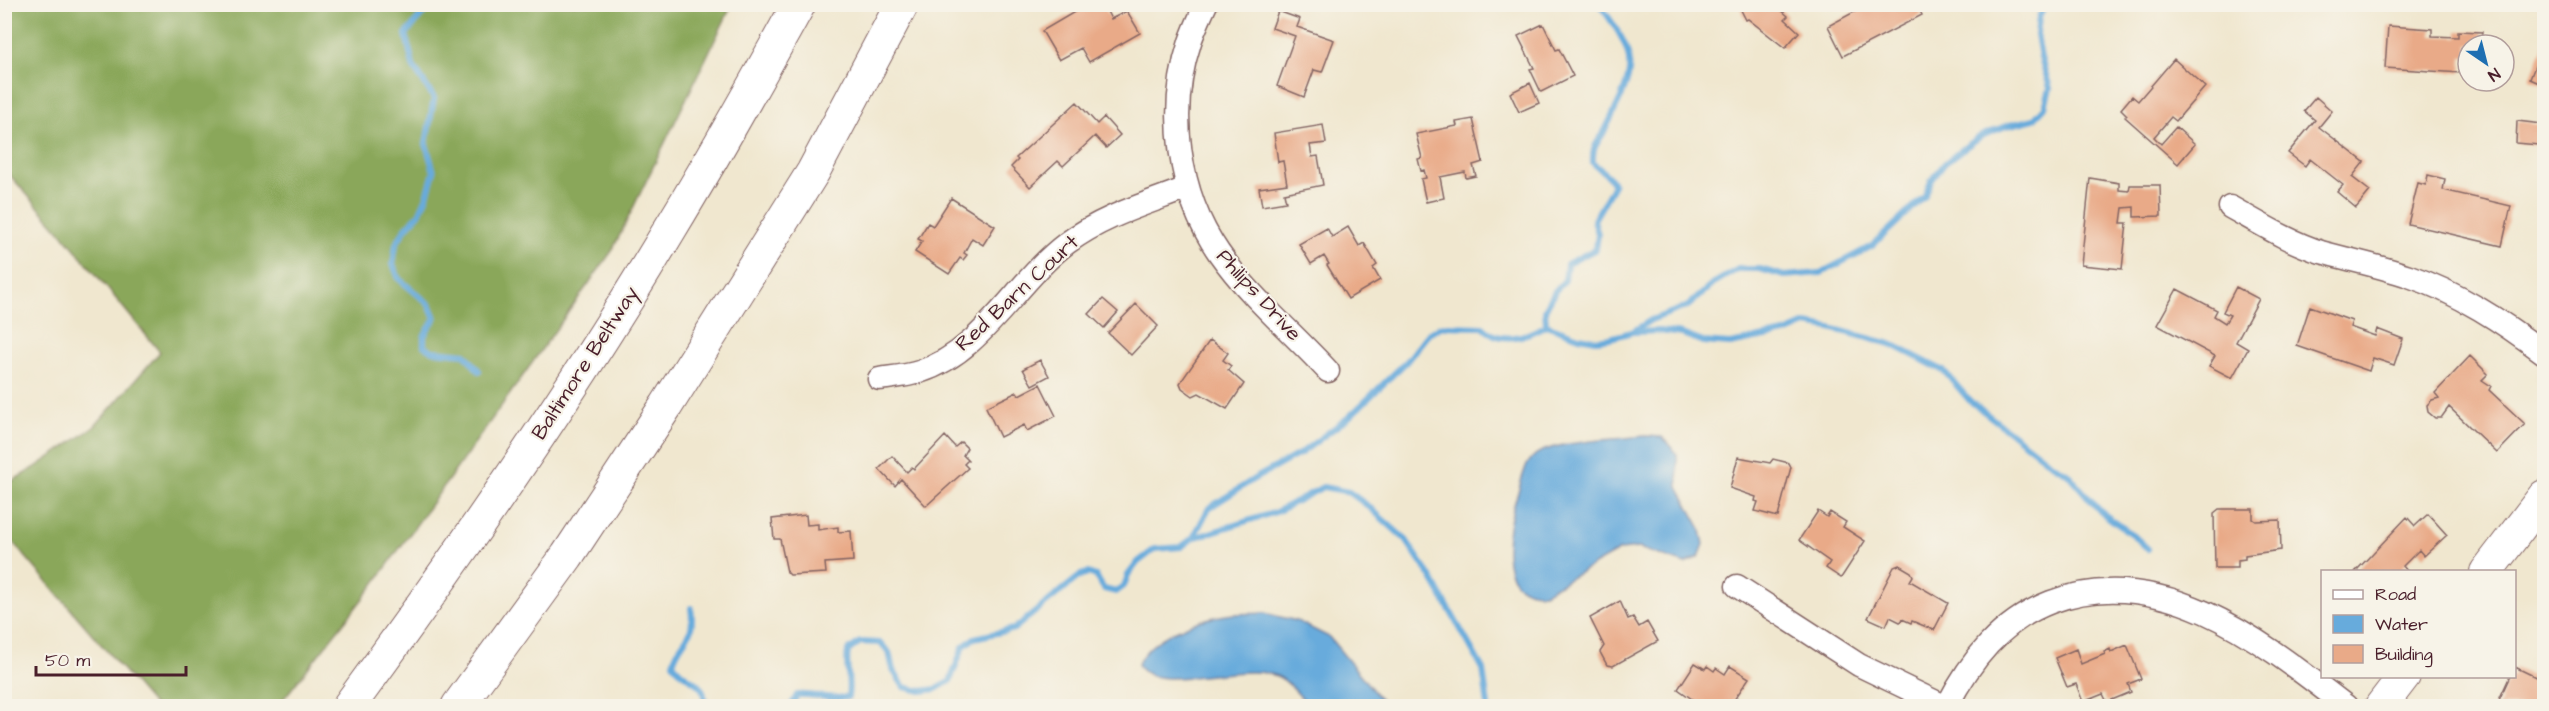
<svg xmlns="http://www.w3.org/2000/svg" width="2549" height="711" viewBox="0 0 2549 711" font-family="'Architects Daughter',sans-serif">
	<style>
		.forest { fill: #8aa75a; stroke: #6a6342; stroke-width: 1.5 }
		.water { fill: #67abdc; stroke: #586584; stroke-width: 1.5 }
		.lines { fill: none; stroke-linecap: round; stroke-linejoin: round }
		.stream { stroke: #67abdc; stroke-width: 6 }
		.building { fill: #e9aa88 }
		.street-casing { stroke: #846564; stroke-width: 25 }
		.secondary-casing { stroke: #846564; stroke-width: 34 }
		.highway-casing { stroke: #846564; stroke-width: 35 }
		.street { stroke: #fff; stroke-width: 22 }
		.secondary { stroke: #fff; stroke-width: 32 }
		.highway { stroke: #fff; stroke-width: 33 }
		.labels { text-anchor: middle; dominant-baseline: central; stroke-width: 4.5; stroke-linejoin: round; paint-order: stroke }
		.street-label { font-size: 21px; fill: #4a1f2b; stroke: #f7f3e8 }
	</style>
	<rect width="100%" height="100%" fill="#f7f3e8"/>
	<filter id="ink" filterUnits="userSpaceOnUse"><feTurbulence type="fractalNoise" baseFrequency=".0167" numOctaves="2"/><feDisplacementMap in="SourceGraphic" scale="12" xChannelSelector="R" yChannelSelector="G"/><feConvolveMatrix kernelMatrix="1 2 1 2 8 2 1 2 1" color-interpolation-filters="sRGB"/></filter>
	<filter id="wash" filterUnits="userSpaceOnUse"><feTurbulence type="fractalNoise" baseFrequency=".008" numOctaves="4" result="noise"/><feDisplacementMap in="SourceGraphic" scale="24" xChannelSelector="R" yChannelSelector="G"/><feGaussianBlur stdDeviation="1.35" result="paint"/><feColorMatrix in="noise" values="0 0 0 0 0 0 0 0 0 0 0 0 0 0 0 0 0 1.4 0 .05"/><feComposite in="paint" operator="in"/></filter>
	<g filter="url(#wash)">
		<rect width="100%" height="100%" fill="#f0e7cf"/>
		<!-- forest -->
		<path class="forest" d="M 5,4 L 732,5 L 612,251 L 372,587 L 278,706 L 154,706 L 5,533 L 5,485 L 34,468 L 94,427 L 160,352 L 65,237 L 5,170 Z"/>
		<!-- water -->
		<path class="water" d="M 1646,436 L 1662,437 L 1677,454 L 1678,487 L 1700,527 L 1704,544 L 1699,557 L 1685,564 L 1639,548 L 1620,550 L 1544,593 C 1490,595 1508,521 1519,489 C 1522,478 1525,464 1534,456 C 1550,441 1622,439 1646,436 Z
			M 1264,613 L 1297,621 L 1329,637 L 1386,706 L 1309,706 C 1300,697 1291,683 1279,677 C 1247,659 1151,697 1138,664 C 1149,637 1198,619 1226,615 C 1238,613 1251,614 1264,613 Z"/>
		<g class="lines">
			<!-- stream -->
			<path class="stream" d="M 431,4 L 406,34 L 413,66 L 434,98 L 426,144 L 434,172 L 427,196 L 419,214 L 406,228 L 396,244 L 393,264 L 399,279 L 429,304 L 435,318 L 424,336 L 424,346 L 433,351 L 465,354 L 479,371
				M 1546,325 L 1545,310 L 1555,291 L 1565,280 L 1567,264 L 1596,249 L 1598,234 L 1594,220 L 1614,185 L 1608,176 L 1593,163 C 1592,145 1597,145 1605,130 C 1636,69 1641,60 1599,4
				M 1633,332 L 1660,331 L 1682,334 L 1703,342 L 1730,344 L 1785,333 L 1806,324 L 1830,328 L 1891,344 L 1944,371 L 1970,401 L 2049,462 L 2067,473 L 2101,512 L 2133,535 L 2148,549
				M 1193,538 L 1276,512 L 1323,487 L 1349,492 L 1368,506 L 1406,540 L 1431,577 L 1483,669 L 1488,706
				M 691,608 C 696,640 681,637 673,663 C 685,683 708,679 704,706
				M 791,706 L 797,695 C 815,693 831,701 848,697 C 851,680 845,667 848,651 L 860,642 L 880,643 L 889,652 L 893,670 L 904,687 L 921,691 L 936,689 L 950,681 L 963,647 L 974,638 L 1014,629 L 1081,575 L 1088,573 L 1096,576 L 1104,589 L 1116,592 L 1124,586 L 1128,575 L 1138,562 L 1155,549 L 1181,547 L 1193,538 L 1209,508 L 1254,479 L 1301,453 L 1349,417 L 1407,361 L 1429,333 L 1442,326 L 1483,327 C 1500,345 1526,337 1546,325 L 1579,337 L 1596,340 L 1610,338 L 1632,332 L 1651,320 L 1688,306 L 1714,283 L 1738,269 L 1760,269 L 1784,276 L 1821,273 L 1872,246 L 1925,196 L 1931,181 L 1945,163 L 1960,151 L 1981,136 L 2006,126 L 2034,119 L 2045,107 L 2050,88 L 2041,58 L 2037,34 L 2039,17 L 2046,4"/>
		</g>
		<g id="blocks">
			<!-- building -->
			<path class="building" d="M 1088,4 L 1103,4 L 1111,19 L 1127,11 L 1140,33 L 1089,62 L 1081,48 L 1059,60 L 1042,31 Z
				M 1738,4 L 1774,4 L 1788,16 L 1785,19 L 1799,32 L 1785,48 L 1748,19 L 1746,20 Z
				M 1869,4 L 1916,4 L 1922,15 L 1843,56 L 1828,26 Z
				M 1278,11 L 1300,19 L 1297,27 L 1334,40 L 1322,72 L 1314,70 L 1304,97 L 1277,86 L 1295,36 L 1272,28 Z
				M 1543,24 L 1556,50 L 1559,49 L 1573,76 L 1541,92 L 1530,69 L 1534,68 L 1518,36 Z
				M 2388,26 L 2432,29 L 2432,36 L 2458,37 L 2458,31 L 2482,32 L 2481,45 L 2468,45 L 2468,57 L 2462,57 L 2461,73 L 2385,68 Z
				M 2544,43 L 2544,85 L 2530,79 Z
				M 2174,59 L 2205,87 L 2176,121 L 2171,117 L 2154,137 L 2161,144 L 2176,127 L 2195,144 L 2178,164 L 2125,117 L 2127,115 L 2121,109 L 2132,96 L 2138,101 Z
				M 1530,83 L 1539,103 L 1519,112 L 1510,93 Z
				M 2316,97 L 2332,111 L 2319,127 L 2364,162 L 2352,177 L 2370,191 L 2356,208 L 2337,192 L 2343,185 L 2310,159 L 2305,166 L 2288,153 L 2315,120 L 2304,111 Z
				M 1077,102 L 1097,124 L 1104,117 L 1120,135 L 1106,148 L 1095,136 L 1063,166 L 1058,161 L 1030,187 L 1011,167 L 1018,160 L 1016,158 Z
				M 1473,119 L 1483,162 L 1473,165 L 1476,176 L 1466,178 L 1465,172 L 1440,177 L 1444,198 L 1426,202 L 1421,179 L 1426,178 L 1424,170 L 1421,171 L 1418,159 L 1422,158 L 1416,134 L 1457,126 L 1456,122 Z
				M 2517,121 L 2542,124 L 2539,145 L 2516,143 Z
				M 1323,125 L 1326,143 L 1310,145 L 1312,157 L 1318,156 L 1323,185 L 1284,193 L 1286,202 L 1262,206 L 1259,188 L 1287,184 L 1283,161 L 1278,162 L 1274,133 Z
				M 2428,175 L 2445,179 L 2443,190 L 2511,206 L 2502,246 L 2408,224 L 2418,183 L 2426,185 Z
				M 2090,178 L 2119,183 L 2119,190 L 2129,191 L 2130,185 L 2160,185 L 2161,216 L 2134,217 L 2134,207 L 2123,208 L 2121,223 L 2127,223 L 2122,269 L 2081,265 Z
				M 951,198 L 995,226 L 983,245 L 972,238 L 964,253 L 967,255 L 963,260 L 960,258 L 949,274 L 915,252 L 922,241 L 918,239 L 928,223 L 933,226 Z
				M 1348,227 L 1359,246 L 1364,243 L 1377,265 L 1373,268 L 1380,280 L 1348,299 L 1327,265 L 1329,264 L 1324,256 L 1311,264 L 1299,244 L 1327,228 L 1332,237 Z
				M 2236,287 L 2259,299 L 2236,342 L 2248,349 L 2232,378 L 2209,366 L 2215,356 L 2157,325 L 2177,289 L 2217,310 L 2214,316 L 2225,323 L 2230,315 L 2223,312 Z
				M 1103,299 L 1118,312 L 1104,328 L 1089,314 Z
				M 1136,304 L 1158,326 L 1131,355 L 1108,333 Z
				M 2310,306 L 2352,321 L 2350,327 L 2375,336 L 2377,329 L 2403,339 L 2394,365 L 2373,358 L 2369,371 L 2297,346 Z
				M 1210,340 L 1228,353 L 1223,360 L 1231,366 L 1228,370 L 1244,384 L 1227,409 L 1199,393 L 1193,396 L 1182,388 L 1180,383 Z
				M 2470,356 L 2488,374 L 2482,380 L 2491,386 L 2489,390 L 2525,424 L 2497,453 L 2449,407 L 2441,418 L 2435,418 L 2428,412 L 2427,405 L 2432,400 L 2439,398 L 2435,393 Z
				M 1040,360 L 1049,376 L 1032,385 L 1023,369 Z
				M 1040,384 L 1056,416 L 1027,431 L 1024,425 L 1000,437 L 986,407 L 1017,392 L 1019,395 Z
				M 945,436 L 955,447 L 961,442 L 967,448 L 963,455 L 968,460 L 964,464 L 968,468 L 926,506 L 901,479 L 895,486 L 879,469 L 892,456 L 907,472 L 912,467 L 914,469 Z
				M 1738,457 L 1770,463 L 1773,459 L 1789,463 L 1791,467 L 1778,517 L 1755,511 L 1758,502 L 1755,501 L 1756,497 L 1730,488 Z
				M 2219,509 L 2253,509 L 2253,519 L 2256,521 L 2280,520 L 2281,550 L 2245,555 L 2245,559 L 2238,560 L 2238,568 L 2215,568 L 2214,513 Z
				M 1818,511 L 1827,517 L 1830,512 L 1846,522 L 1843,527 L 1865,541 L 1841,578 L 1826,568 L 1830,562 L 1799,540 Z
				M 2428,514 L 2447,535 L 2424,556 L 2419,550 L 2403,566 L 2408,572 L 2355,572 L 2407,517 L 2415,526 Z
				M 806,515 L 807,525 L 818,524 L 818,530 L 838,527 L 838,532 L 851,531 L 853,561 L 825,563 L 826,573 L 790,575 L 787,572 L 780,539 L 774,539 L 772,519 Z
				M 1899,565 L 1911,572 L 1913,576 L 1910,581 L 1948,603 L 1934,630 L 1912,621 L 1911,623 L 1902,619 L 1900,622 L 1890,617 L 1886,626 L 1868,618 L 1894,567 Z
				M 1620,601 L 1628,619 L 1633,617 L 1639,627 L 1647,622 L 1658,641 L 1613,666 L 1607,665 L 1600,652 L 1604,646 L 1590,618 Z
				M 2127,645 L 2141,679 L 2128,684 L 2131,692 L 2107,702 L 2103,694 L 2083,702 L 2076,684 L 2067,687 L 2055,658 L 2076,649 L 2081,664 L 2105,654 L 2104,652 L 2110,649 L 2111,652 Z
				M 1695,663 L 1705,669 L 1707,666 L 1714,671 L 1716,668 L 1725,674 L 1730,666 L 1749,678 L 1730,706 L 1702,706 L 1678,689 Z
				M 2515,667 L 2544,681 L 2544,691 L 2537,706 L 2498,706 L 2501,701 L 2499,700 L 2510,676 L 2514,676 Z"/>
		</g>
	</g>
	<g filter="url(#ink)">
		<use href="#blocks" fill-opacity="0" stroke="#846564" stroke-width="1.5"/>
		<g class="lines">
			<defs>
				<path id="street" d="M 1206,4 C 1200,17 1194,30 1190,42 C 1167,111 1178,194 1219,253 C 1249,296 1292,332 1328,371
					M 2230,207 C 2259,223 2289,242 2321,252 C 2350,260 2380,266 2409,276 C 2459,293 2503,322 2544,353
					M 879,379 C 892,377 907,376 919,372 C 983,352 1016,281 1067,243 C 1103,216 1146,204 1187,188
					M 1737,586 L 1859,665 L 1944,706
					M 1947,706 C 1970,661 2001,621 2051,602 C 2162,560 2263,642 2346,706"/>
				<path id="secondary" d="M 2486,572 L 2544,496
					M 2381,706 L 2404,676"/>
				<path id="highway" d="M 349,706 C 462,552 572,393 670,229 C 715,155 757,80 799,4
					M 458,706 L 567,556 L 666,406 L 813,172 L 902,4"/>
			</defs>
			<!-- street casing -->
			<use href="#street" class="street-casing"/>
			<!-- secondary casing -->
			<use href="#secondary" class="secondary-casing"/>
			<!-- highway casing -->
			<use href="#highway" class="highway-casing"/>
			<!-- street -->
			<use href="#street" class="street"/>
			<!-- secondary -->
			<use href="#secondary" class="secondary"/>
			<!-- highway -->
			<use href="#highway" class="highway"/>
		</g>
	</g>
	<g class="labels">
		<!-- street labels -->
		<g class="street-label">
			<text transform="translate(1017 293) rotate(-43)">Red Barn Court</text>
			<text transform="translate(1259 295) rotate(48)">Philips Drive</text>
			<text transform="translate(585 363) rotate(-57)">Baltimore Beltway</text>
		</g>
	</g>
	<!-- margin -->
	<rect width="2549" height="711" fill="none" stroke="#f7f3e8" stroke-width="24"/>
	<!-- legend -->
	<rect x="2321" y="570" width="195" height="108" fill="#f7f3e8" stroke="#b29e9c" stroke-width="1.5"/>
	<rect x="2333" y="590" width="30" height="9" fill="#ffffff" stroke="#b29e9c" stroke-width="1.5"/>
	<text x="2375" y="600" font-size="18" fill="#4a1f2b">Road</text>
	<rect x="2333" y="615" width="30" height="18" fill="#67abdc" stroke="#b29e9c" stroke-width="1.5"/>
	<text x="2375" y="630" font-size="18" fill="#4a1f2b">Water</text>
	<rect x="2333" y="645" width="30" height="18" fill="#e9aa88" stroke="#b29e9c" stroke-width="1.5"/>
	<text x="2375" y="660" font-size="18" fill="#4a1f2b">Building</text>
	<!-- north arrow -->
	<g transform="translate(2486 63) rotate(145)"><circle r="28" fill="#f7f3e8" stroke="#b29e9c" stroke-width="1.5"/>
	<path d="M0-4.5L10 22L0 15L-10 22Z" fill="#1f6fb2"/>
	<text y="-9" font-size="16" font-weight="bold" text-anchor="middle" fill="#4a1f2b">N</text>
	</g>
	<!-- scale -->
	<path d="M36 666v9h150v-9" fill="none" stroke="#4a1f2b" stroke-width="3"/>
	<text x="45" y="666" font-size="18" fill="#4a1f2b" stroke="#f7f3e8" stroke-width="4.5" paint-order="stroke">50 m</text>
</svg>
